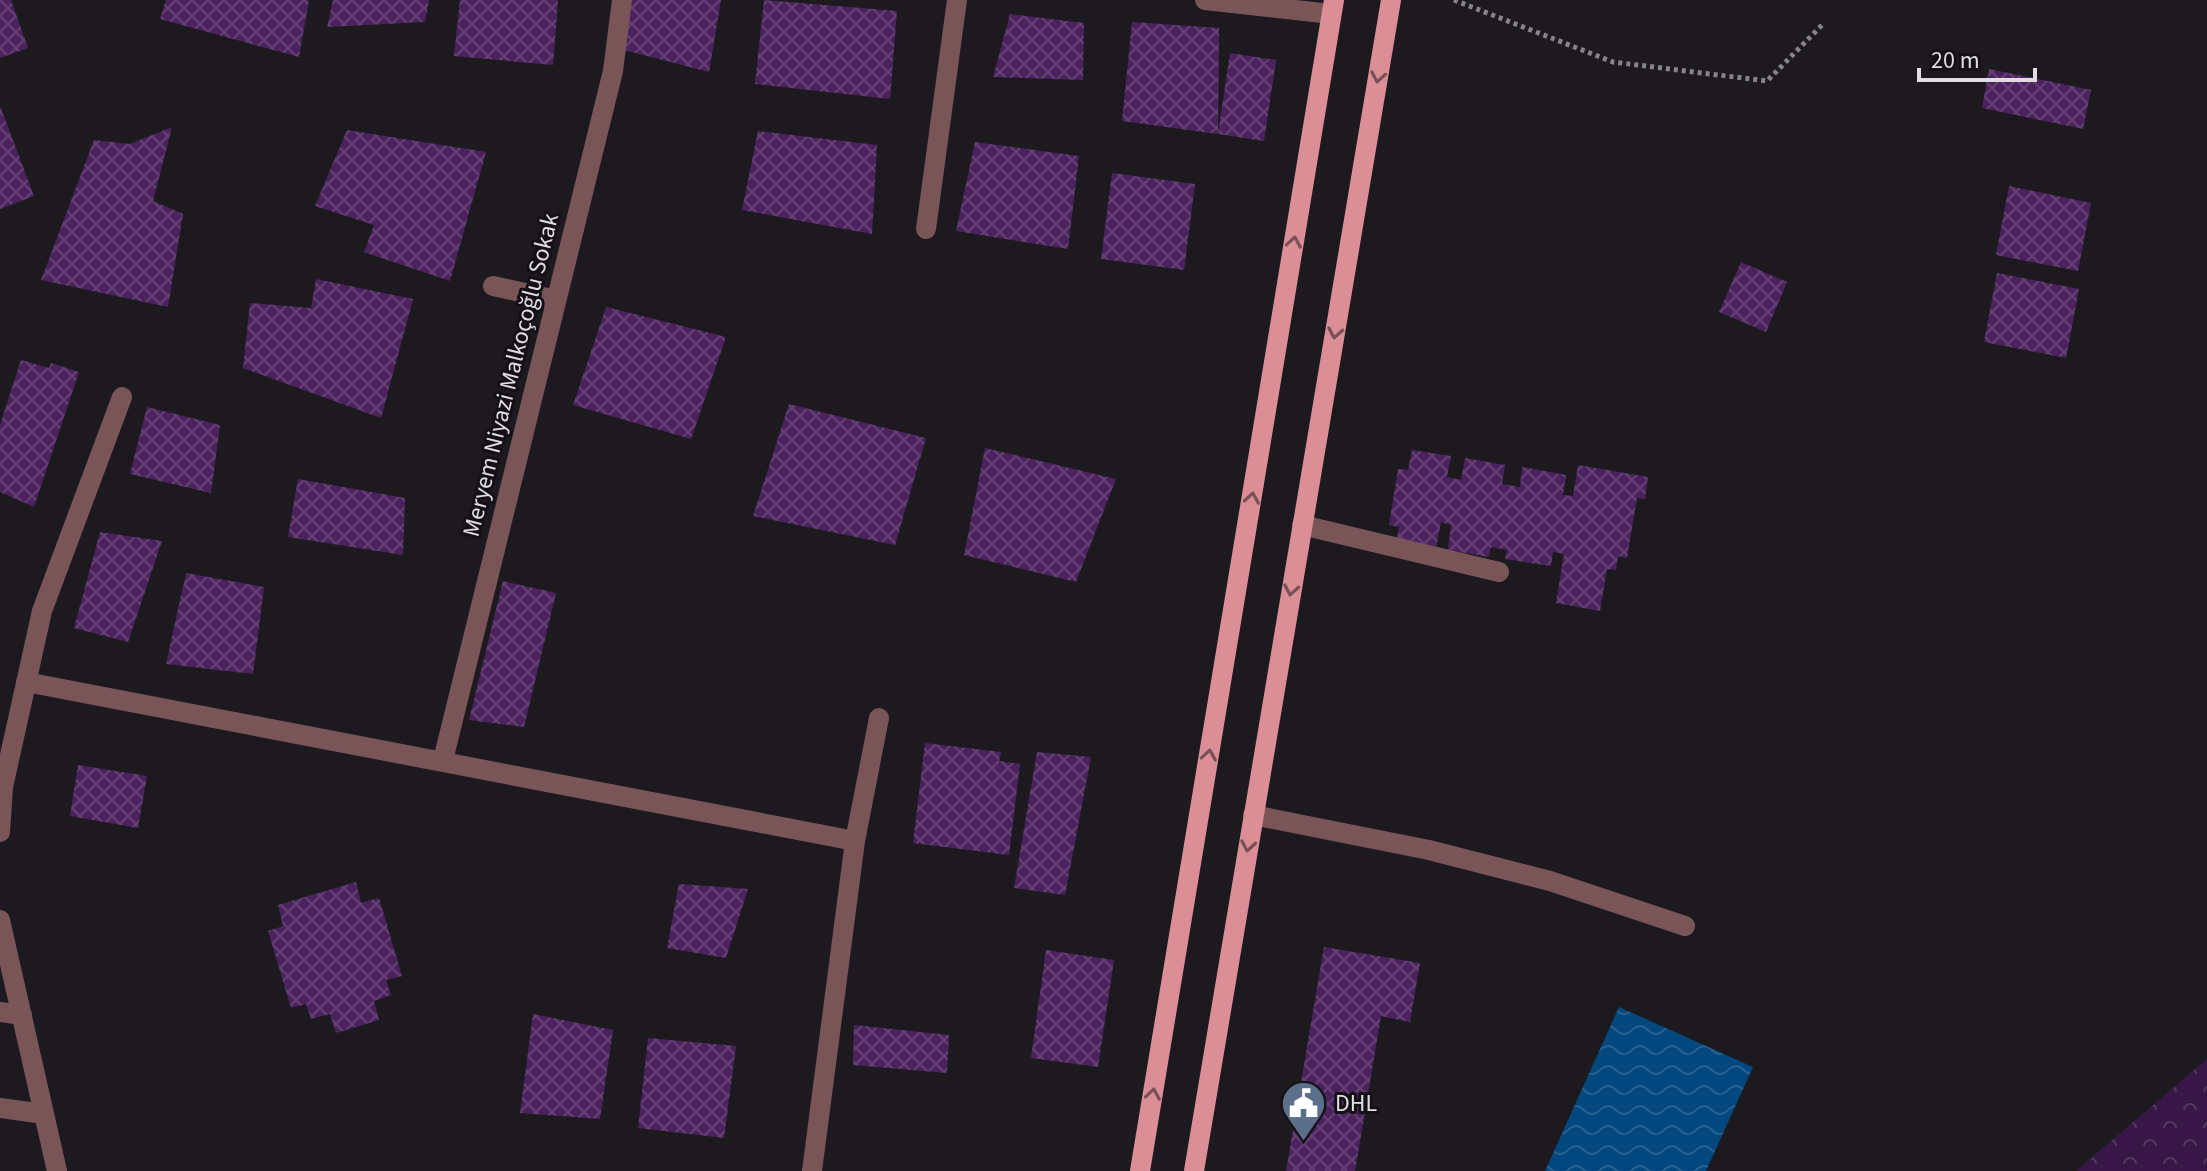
<svg xmlns="http://www.w3.org/2000/svg" width="2207" height="1171" viewBox="0 0 2207 1171" font-family="'Source Sans 3',sans-serif">
	<style>
		.forest { fill: url(#forest-crowns) }
		.water { fill: url(#water-waves) }
		.building { fill: url(#building-cross-hatch) }
		.lines { fill: none; stroke-linecap: round; stroke-linejoin: round }
		.path { stroke: #868488; stroke-width: 5; stroke-dasharray: 4 4; stroke-linecap: butt }
		.minor { stroke: #7a5558; stroke-width: 20 }
		.major { stroke: #db8e96; stroke-width: 20 }
		.oneway { stroke: #785056 }
		.labels { text-anchor: middle; dominant-baseline: central; stroke-width: 6; stroke-linejoin: round; paint-order: stroke }
		.street-label { font-size: 24px; fill: #e0dee2; stroke: #141116 }
		.poi-label { font-size: 24px; fill: #e0dee2; stroke: #141116; text-anchor: start }
	</style>
	<defs>
		<pattern id="forest-crowns" width="20" height="18" patternUnits="userSpaceOnUse" patternTransform="scale(2)"><rect width="20" height="18" fill="#381648"/><path d="M2 6a3 3 0 1 1 6 0M12 15a3 3 0 1 1 6 0" fill="none" stroke="#543762"/></pattern>
		<pattern id="water-waves" width="16" height="10" patternUnits="userSpaceOnUse" patternTransform="scale(2)"><rect width="16" height="10" fill="#02477e"/><path d="M0 5q4-4 8 0t8 0" fill="none" stroke="#276190"/></pattern>
		<pattern id="building-cross-hatch" width="8" height="8" patternUnits="userSpaceOnUse" patternTransform="scale(2)"><rect width="8" height="8" fill="#4b215e"/><path d="M0 0l8 8M0 8l8-8" fill="none" stroke="#654175"/></pattern>
	</defs>
	<rect width="100%" height="100%" fill="#1d1a1f"/>
	<!-- forest -->
	<path class="forest" d="M 2207,1059 L 2207,1171 L 2076,1171 Z"/>
	<!-- water -->
	<path class="water" d="M 1619,1007 L 1753,1067 L 1706,1171 L 1545,1171 Z"/>
	<!-- building -->
	<path class="building" d="M 0,0 L 11,0 L 28,48 L 0,58 Z
		M 166,0 L 309,0 L 299,57 L 160,19 Z
		M 333,0 L 429,0 L 425,22 L 327,27 Z
		M 460,0 L 558,0 L 553,65 L 454,56 Z
		M 632,0 L 721,0 L 709,72 L 624,50 Z
		M 764,0 L 897,11 L 890,99 L 755,84 Z
		M 1010,14 L 1084,23 L 1083,80 L 993,77 Z
		M 1132,22 L 1219,28 L 1218,134 L 1122,121 Z
		M 1230,53 L 1276,60 L 1264,141 L 1218,134 Z
		M 1989,69 L 2091,90 L 2083,129 L 1982,108 Z
		M 0,106 L 34,196 L 0,209 Z
		M 172,127 L 153,201 L 183,214 L 168,307 L 41,280 L 94,140 L 130,144 Z
		M 347,130 L 486,152 L 450,281 L 364,252 L 374,225 L 315,206 Z
		M 758,131 L 877,145 L 872,234 L 742,210 Z
		M 975,142 L 1079,156 L 1068,249 L 956,231 Z
		M 1112,173 L 1195,184 L 1184,270 L 1101,259 Z
		M 2009,186 L 2091,203 L 2078,271 L 1996,255 Z
		M 1741,262 L 1787,282 L 1766,332 L 1719,312 Z
		M 1997,273 L 2079,289 L 2066,358 L 1984,342 Z
		M 316,279 L 413,299 L 381,418 L 243,368 L 250,303 L 311,308 Z
		M 606,307 L 726,337 L 691,439 L 573,405 Z
		M 21,360 L 49,368 L 51,363 L 79,372 L 34,507 L 0,492 L 0,425 Z
		M 789,404 L 926,438 L 895,545 L 753,516 Z
		M 147,407 L 220,425 L 211,493 L 130,474 Z
		M 985,448 L 1116,479 L 1076,582 L 964,555 Z
		M 1412,450 L 1451,456 L 1447,477 L 1461,480 L 1465,458 L 1505,465 L 1502,484 L 1520,487 L 1522,467 L 1566,475 L 1563,495 L 1573,496 L 1578,465 L 1648,477 L 1645,499 L 1637,498 L 1627,558 L 1618,556 L 1616,570 L 1607,569 L 1600,611 L 1556,603 L 1564,554 L 1553,552 L 1551,566 L 1505,559 L 1507,550 L 1491,547 L 1489,557 L 1448,550 L 1451,525 L 1441,522 L 1436,548 L 1396,542 L 1399,527 L 1389,525 L 1398,469 L 1408,470 Z
		M 298,479 L 405,498 L 403,555 L 288,537 Z
		M 100,532 L 162,541 L 128,642 L 74,628 Z
		M 186,573 L 264,587 L 253,674 L 166,664 Z
		M 503,581 L 556,593 L 524,727 L 469,720 Z
		M 925,743 L 1001,752 L 999,761 L 1020,764 L 1009,855 L 913,843 Z
		M 1037,752 L 1091,757 L 1065,895 L 1014,888 Z
		M 78,765 L 147,776 L 138,828 L 70,816 Z
		M 356,882 L 361,903 L 379,898 L 402,976 L 386,980 L 391,995 L 374,1001 L 379,1020 L 336,1033 L 330,1014 L 311,1019 L 306,1004 L 291,1008 L 268,931 L 283,926 L 278,905 Z
		M 679,884 L 748,889 L 726,958 L 667,948 Z
		M 1324,947 L 1420,963 L 1410,1022 L 1381,1016 L 1355,1171 L 1286,1171 Z
		M 1046,950 L 1114,960 L 1098,1067 L 1031,1058 Z
		M 533,1014 L 613,1030 L 600,1119 L 520,1113 Z
		M 854,1025 L 949,1035 L 947,1073 L 853,1065 Z
		M 648,1038 L 736,1046 L 724,1138 L 638,1128 Z"/>
	<g class="lines">
		<!-- path -->
		<path class="path" d="M 1454,0 L 1613,62 L 1767,81 L 1822,25"/>
		<!-- minor -->
		<path class="minor" d="M 1205,0 L 1331,14
			M 926,229 L 957,0
			M 493,286 L 556,300
			M 1302,525 L 1499,572
			M 26,682 L 855,841
			M 443,760 L 613,71 L 622,0
			M 1253,815 L 1429,850 L 1550,881 L 1685,926
			M 0,832 L 3,787 L 42,611 L 122,397
			M 0,920 L 57,1171
			M 0,1012 L 22,1015
			M 0,1108 L 44,1114
			M 812,1171 L 855,841 L 879,718"/>
		<!-- major -->
		<path class="major" d="M 1140,1171 L 1334,0
			M 1194,1171 L 1391,0"/>
	</g>
	<!-- one-way arrows -->
	<defs><path id="oneway-chevron" d="M-2-3.5L2.5 0L-2 3.5" fill="none" stroke-width="1.6" stroke-linecap="round" stroke-linejoin="round" transform="scale(2)"/></defs>
	<g class="oneway">
		<use href="#oneway-chevron" transform="translate(1378 77) rotate(100)"/>
		<use href="#oneway-chevron" transform="translate(1294 242) rotate(-81)"/>
		<use href="#oneway-chevron" transform="translate(1335 333) rotate(100)"/>
		<use href="#oneway-chevron" transform="translate(1252 498) rotate(-81)"/>
		<use href="#oneway-chevron" transform="translate(1291 590) rotate(100)"/>
		<use href="#oneway-chevron" transform="translate(1209 755) rotate(-81)"/>
		<use href="#oneway-chevron" transform="translate(1248 846) rotate(100)"/>
		<use href="#oneway-chevron" transform="translate(1153 1094) rotate(-81)"/>
	</g>
	<!-- icons -->
	<defs>
		<symbol id="civic-pin" viewBox="-11 -11 22 30"><path d="M0 17L-7.5 6A9.5 9.5 0 1 1 7.5 6Z" fill="#5c6f8a" stroke="#141116"/><path d="M-.6-6.5H3V-4.5H.6V-3L4-1V1h2V6H-6V1h2V-1L-.6-3ZM-1.2 2.5V6h2.4V2.5Z" fill="#fff"/></symbol>
	</defs>
	<g fill-rule="evenodd">
		<use href="#civic-pin" x="1278" y="1078" width="51" height="69"/>
	</g>
	<g class="labels">
		<!-- street labels -->
		<g class="street-label">
			<text transform="translate(511 375) rotate(-76)">Meryem Niyazi Malkoçoğlu Sokak</text>
		</g>
		<!-- poi labels -->
		<g class="poi-label">
			<text x="1335" y="1103">DHL</text>
		</g>
	</g>
	<!-- scale -->
	<path d="M1919 68v12h116v-12" fill="none" stroke="#e0dee2" stroke-width="4"/>
	<text x="1931" y="68" font-size="24" fill="#e0dee2" stroke="#141116" stroke-width="6" paint-order="stroke">20 m</text>
</svg>
